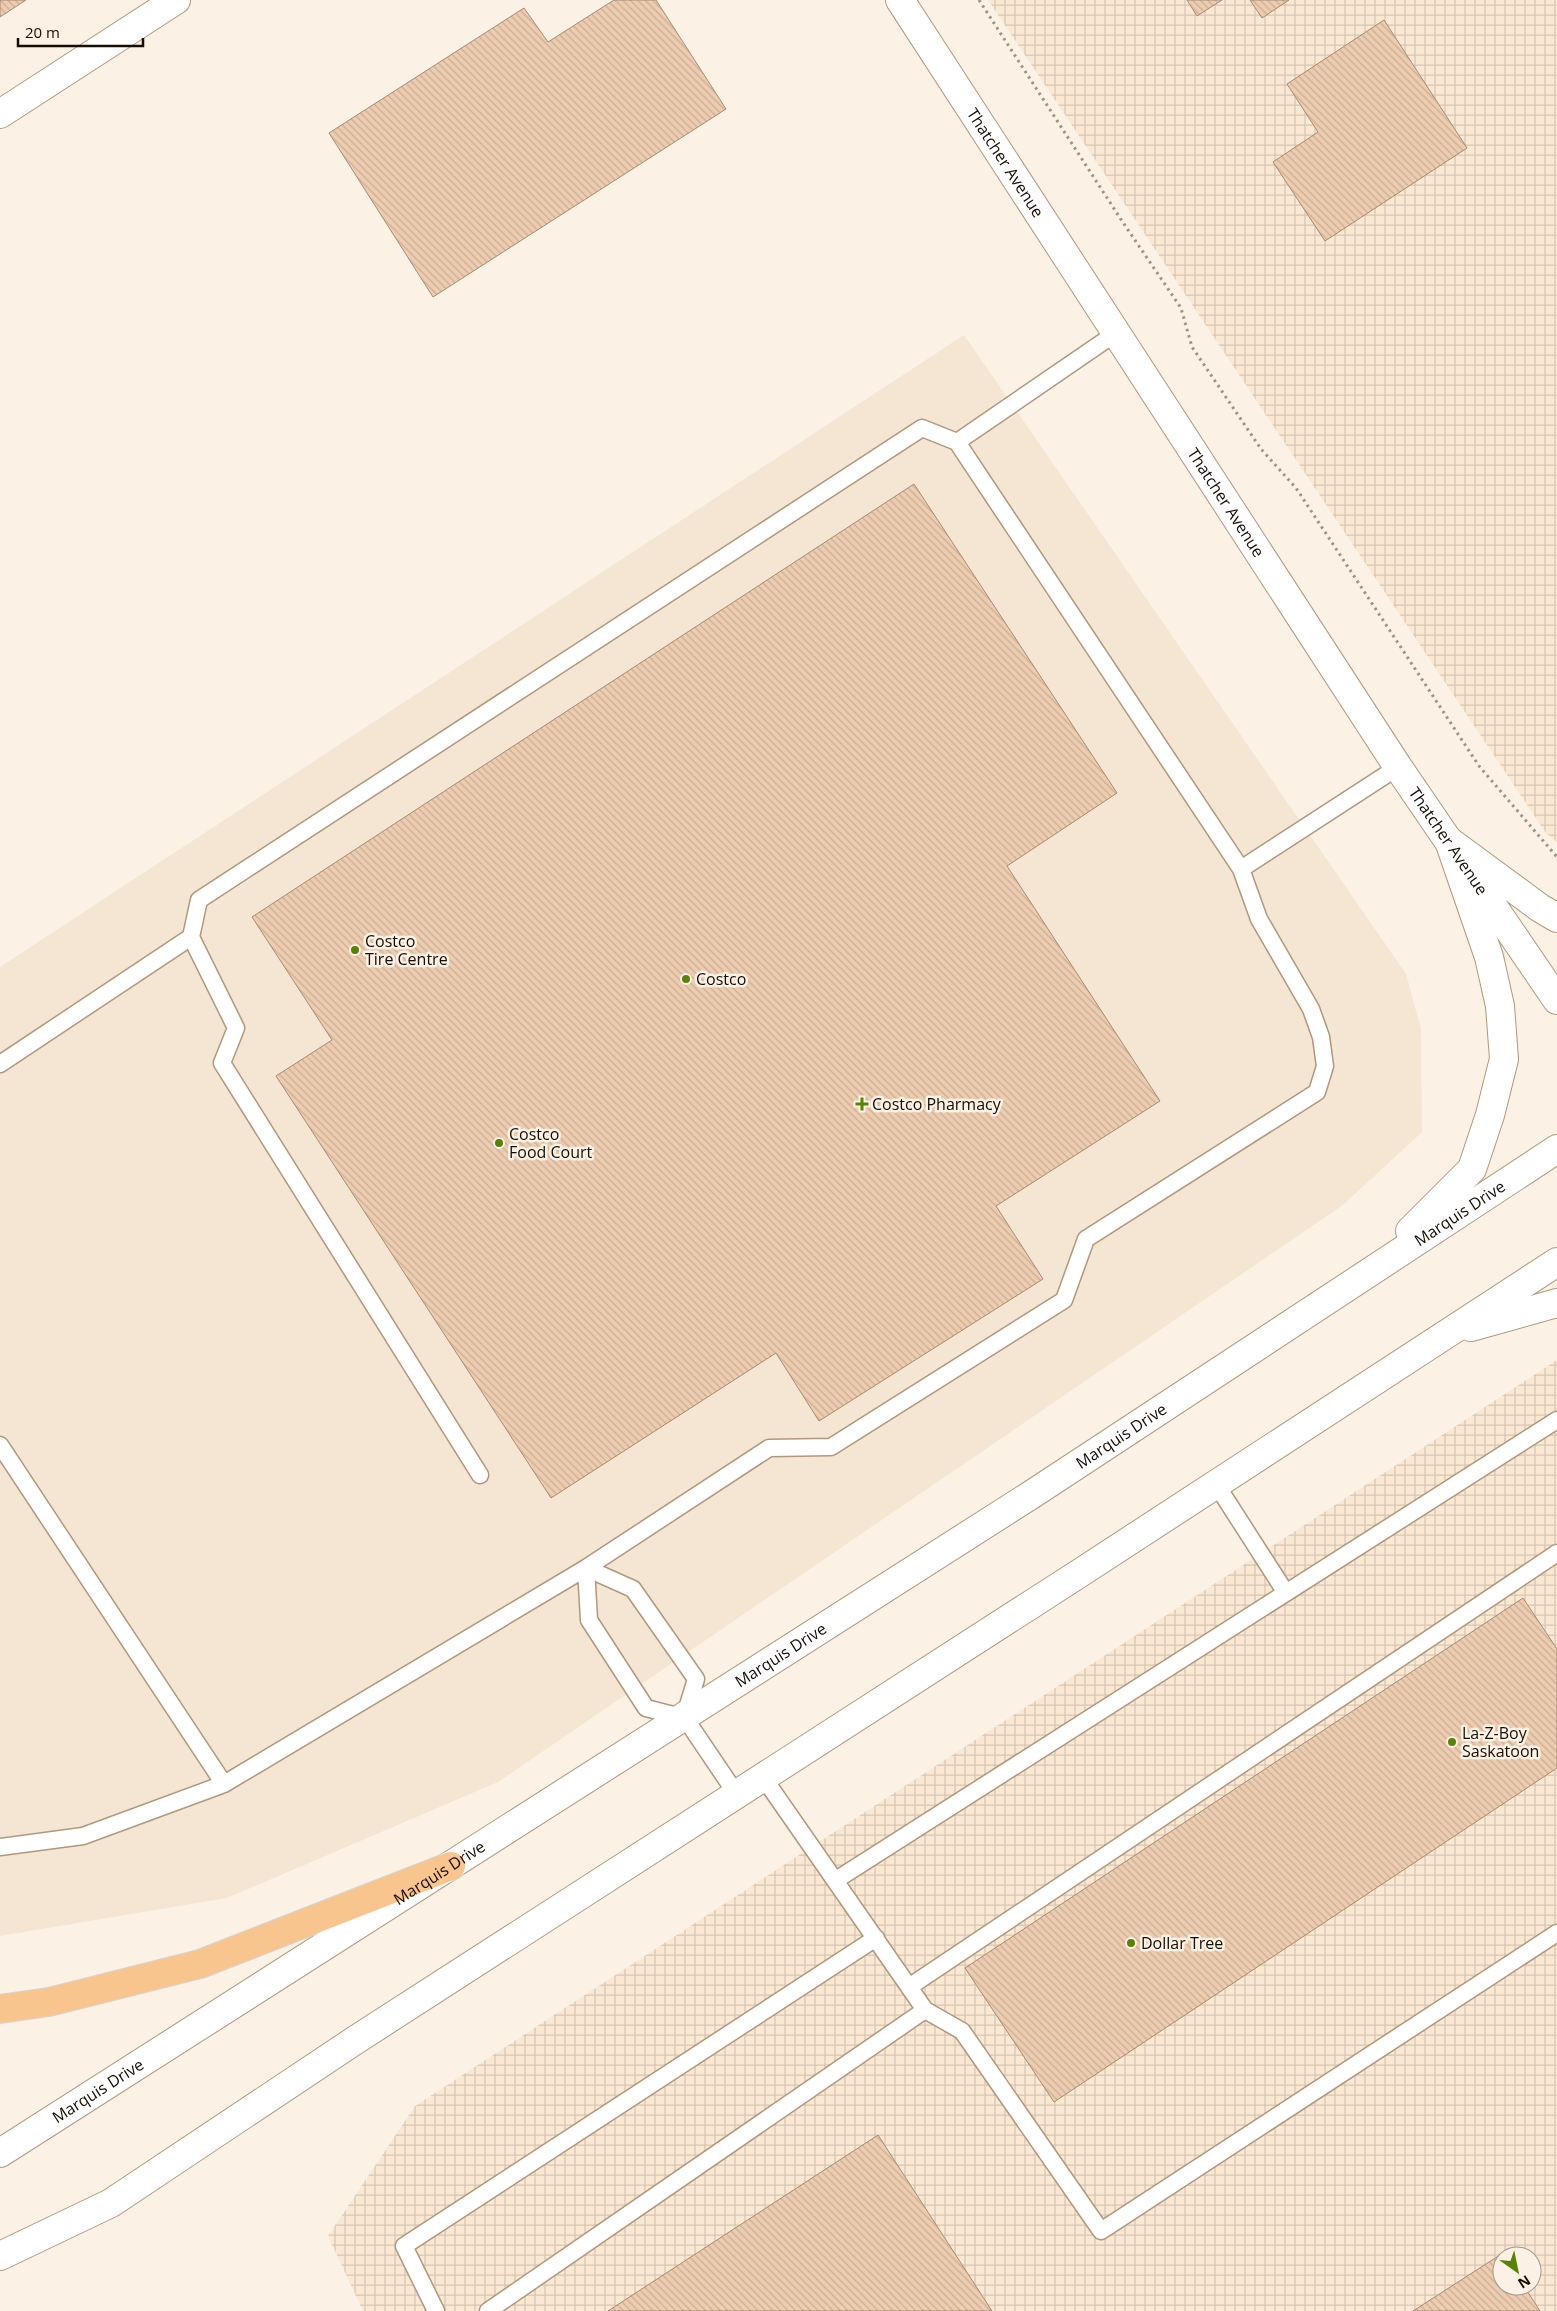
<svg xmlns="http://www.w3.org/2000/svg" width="1557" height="2311" viewBox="0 0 1557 2311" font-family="'Open Sans',sans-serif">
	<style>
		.commercial { fill: #f4e6d3 }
		.industrial { fill: url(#industrial-grid); fill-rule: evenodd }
		.building { fill: url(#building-back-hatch); stroke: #a68a72 }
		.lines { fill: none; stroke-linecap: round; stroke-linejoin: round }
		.lane-casing { stroke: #b0987c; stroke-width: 19 }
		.street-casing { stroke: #b0987c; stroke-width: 30 }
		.secondary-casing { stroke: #b0987c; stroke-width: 30 }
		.highway-casing { stroke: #d5d4d2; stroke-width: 30 }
		.path { stroke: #9d9489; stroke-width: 3; stroke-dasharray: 2.5 4; stroke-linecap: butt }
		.lane { stroke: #fff; stroke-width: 16 }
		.street { stroke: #fff; stroke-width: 28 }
		.secondary { stroke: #fff; stroke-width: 28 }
		.highway { stroke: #f9c58f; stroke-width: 28 }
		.poi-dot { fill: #588209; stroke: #fbf1e5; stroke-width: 2 }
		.labels { text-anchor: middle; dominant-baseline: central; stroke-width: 5; stroke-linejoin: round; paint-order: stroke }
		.street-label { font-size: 16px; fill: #160e05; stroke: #fbf1e5 }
		.poi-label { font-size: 16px; fill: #160e05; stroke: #fbf1e5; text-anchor: start }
	</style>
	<defs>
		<pattern id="industrial-grid" width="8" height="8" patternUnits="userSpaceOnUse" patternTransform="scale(1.25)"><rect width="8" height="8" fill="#fbe8d3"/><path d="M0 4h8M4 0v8" fill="none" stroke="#d6c6b4"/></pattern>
		<pattern id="building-back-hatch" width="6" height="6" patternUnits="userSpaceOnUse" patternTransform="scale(1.25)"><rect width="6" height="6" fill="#edccb0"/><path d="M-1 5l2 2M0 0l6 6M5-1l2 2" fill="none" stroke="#caae96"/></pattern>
	</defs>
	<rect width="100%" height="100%" fill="#fbf1e5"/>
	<!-- commercial -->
	<path class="commercial" d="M 964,335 L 1406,974 L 1421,1029 L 1422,1132 L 1343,1205 L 498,1782 L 227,1898 L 0,1936 L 0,967 Z"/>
	<!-- industrial -->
	<path class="industrial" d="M 988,0 L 1557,0 L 1557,842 L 1546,833 Z
		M 1557,1360 L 1557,2311 L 363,2311 L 328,2236 L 415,2106 ZM 1502,2256 L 1532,2256 L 1532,2286 L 1502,2286 Z"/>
	<!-- building -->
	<path class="building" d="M 0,0 L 26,0 L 0,17 Z
		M 614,0 L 656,0 L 726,109 L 433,297 L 329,133 L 524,8 L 548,42 Z
		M 1187,0 L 1222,0 L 1197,16 Z
		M 1250,0 L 1289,0 L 1262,18 Z
		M 1384,20 L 1467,148 L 1325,241 L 1273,162 L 1318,132 L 1287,84 Z
		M 914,484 L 1117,793 L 1007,866 L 1160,1101 L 996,1206 L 1043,1279 L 819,1421 L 776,1353 L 551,1498 L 276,1076 L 332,1040 L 252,917 Z
		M 1523,1598 L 1557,1649 L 1557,1768 L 1054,2102 L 965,1968 Z
		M 878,2135 L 992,2311 L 608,2311 Z
		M 1503,2253 L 1505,2256 L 1502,2256 L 1502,2286 L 1524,2286 L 1540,2311 L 1413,2311 Z"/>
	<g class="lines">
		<defs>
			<path id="lane" d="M 1241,869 L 1398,767
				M 191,937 L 236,1028 L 222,1063 L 480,1475
				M 0,1064 L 191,937 L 199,900 L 251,866 L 922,428 L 957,442 L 1116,333
				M 0,1445 L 224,1784
				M 1216,1484 L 1286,1593
				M 586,1568 L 589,1620 L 646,1708 L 685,1718 L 737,1795
				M 586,1568 L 633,1589 L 696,1679 L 685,1715
				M 763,1777 L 925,2010 L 962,2031 L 1101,2231 L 1557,1933
				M 0,1847 L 83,1836 L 224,1784 L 586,1568 L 769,1448 L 831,1447 L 1064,1300 L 1086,1239 L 1317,1092 L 1325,1066 L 1321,1037 L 1311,1009 L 1259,919 L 1241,869 L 957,442
				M 836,1880 L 1557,1420
				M 909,1987 L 1557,1553
				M 436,2311 L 404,2246 L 876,1938
				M 488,2311 L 925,2010"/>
			<g id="street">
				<path id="s1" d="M 900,0 L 1398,767 L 1557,1000"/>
				<path d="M 0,114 L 176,0"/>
			</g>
			<g id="secondary">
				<path d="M 1449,841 L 1540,908 L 1557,918"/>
				<path d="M 1410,1231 L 1472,1169 L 1490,1115 L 1504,1059 L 1500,1006 L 1489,957 L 1449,841"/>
				<path d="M 1471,1327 L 1557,1303"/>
				<path id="s2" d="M 0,2153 L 1034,1493 L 1557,1149"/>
				<path d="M 0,2256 L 111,2203 L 354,2041 L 1080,1573 L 1557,1262"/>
			</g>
			<path id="highway" d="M 0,2009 L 49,2002 L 200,1964 L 451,1866"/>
		</defs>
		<!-- lane casing -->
		<use href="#lane" class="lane-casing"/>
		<!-- street casing -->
		<use href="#street" class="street-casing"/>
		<!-- secondary casing -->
		<use href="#secondary" class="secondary-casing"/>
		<!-- highway casing -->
		<use href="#highway" class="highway-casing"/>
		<!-- path -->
		<path class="path" d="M 979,0 L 1122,221 L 1181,308 L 1192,347 L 1261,449 L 1296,488 L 1479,766 L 1557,857"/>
		<!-- lane -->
		<use href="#lane" class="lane"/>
		<!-- street -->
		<use href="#street" class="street"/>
		<!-- secondary -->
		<use href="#secondary" class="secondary"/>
		<!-- highway -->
		<use href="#highway" class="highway"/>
	</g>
	<!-- markers -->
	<g class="poi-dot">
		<circle cx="355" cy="950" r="5"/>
		<circle cx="686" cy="979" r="5"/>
		<path d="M859.5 1096.5h5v5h5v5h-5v5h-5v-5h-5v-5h5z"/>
		<circle cx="499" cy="1143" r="5"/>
		<circle cx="1452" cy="1742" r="5"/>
		<circle cx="1131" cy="1943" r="5"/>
	</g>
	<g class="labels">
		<!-- street labels -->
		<g class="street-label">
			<text stroke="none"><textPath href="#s1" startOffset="194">Thatcher Avenue</textPath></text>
			<text stroke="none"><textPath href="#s1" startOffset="599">Thatcher Avenue</textPath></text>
			<text stroke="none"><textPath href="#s1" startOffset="1004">Thatcher Avenue</textPath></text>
			<text stroke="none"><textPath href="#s2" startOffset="1736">Marquis Drive</textPath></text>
			<text stroke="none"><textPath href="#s2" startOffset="1331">Marquis Drive</textPath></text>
			<text stroke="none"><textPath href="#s2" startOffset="926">Marquis Drive</textPath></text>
			<text stroke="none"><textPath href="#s2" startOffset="521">Marquis Drive</textPath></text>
			<text stroke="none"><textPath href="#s2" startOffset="116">Marquis Drive</textPath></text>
		</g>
		<!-- poi labels -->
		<g class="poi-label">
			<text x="365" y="941">Costco<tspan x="365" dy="18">Tire Centre</tspan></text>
			<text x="696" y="979">Costco</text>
			<text x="872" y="1104">Costco Pharmacy</text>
			<text x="509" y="1134">Costco<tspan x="509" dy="18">Food Court</tspan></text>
			<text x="1462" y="1733">La-Z-Boy<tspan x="1462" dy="18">Saskatoon</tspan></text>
			<text x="1141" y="1943">Dollar Tree</text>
		</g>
	</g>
	<!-- north arrow -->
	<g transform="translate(1517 2271) rotate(147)"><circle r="24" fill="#fbf1e5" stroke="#9f968b"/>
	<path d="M0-4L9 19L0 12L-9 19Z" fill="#588209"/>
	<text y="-8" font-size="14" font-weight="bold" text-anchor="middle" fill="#160e05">N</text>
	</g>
	<!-- scale -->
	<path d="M18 38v8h125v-8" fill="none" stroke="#160e05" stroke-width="2.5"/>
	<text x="25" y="38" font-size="15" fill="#160e05" stroke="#fbf1e5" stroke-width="4" paint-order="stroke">20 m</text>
</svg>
